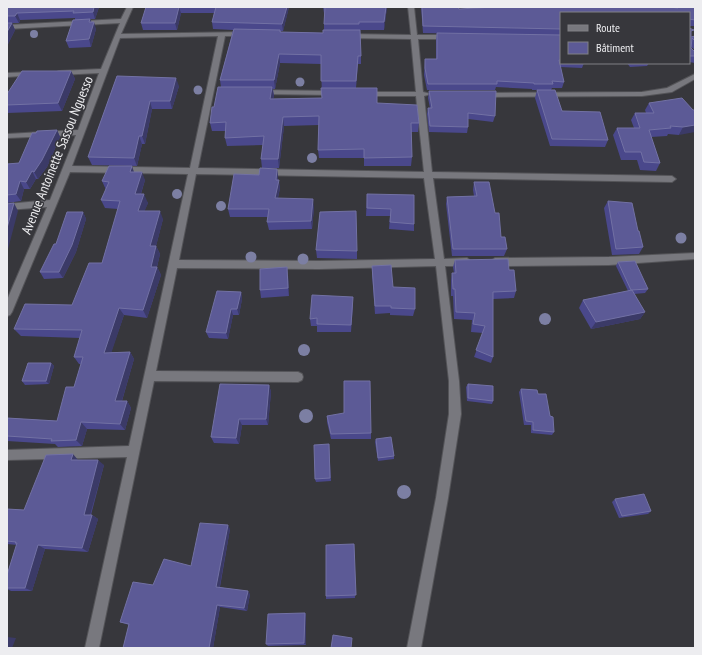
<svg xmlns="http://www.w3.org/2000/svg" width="702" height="655" viewBox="0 0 702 655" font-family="'PT Sans Narrow',sans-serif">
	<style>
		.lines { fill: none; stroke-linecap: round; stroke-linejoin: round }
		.minor-casing { stroke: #545458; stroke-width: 2 }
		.minor { fill: #78787e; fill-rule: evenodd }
		.tree { fill: #7c7fa3 }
		.wall { fill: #4a488b; fill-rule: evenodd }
		.shaded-wall { fill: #3b3a67 }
		.building { fill: #5c5a96; stroke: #7271a4 }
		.labels { text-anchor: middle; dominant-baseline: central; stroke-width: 3; stroke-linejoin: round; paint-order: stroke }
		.street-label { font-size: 14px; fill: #ededf0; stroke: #37373c }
	</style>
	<rect width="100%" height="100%" fill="#37373c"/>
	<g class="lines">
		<defs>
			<path id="minor" d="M 127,7 L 133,7 L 121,34 L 245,32 L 248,34 L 245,36 L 225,36 L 198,168 L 424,172 L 416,96 L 365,96 L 361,94 L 365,92 L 416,92 L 411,39 L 347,38 L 344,36 L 347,34 L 411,35 L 408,7 L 414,7 L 417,35 L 449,35 L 452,37 L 449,39 L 418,39 L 423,92 L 431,94 L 424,96 L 432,172 L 672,176 L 676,179 L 672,182 L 433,178 L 444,259 L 467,258 L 472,262 L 467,266 L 445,266 L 459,381 L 461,414 L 448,498 L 421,648 L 407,648 L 436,498 L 449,414 L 449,381 L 436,266 L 319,269 L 177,268 L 156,371 L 298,372 L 302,374 L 303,377 L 302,380 L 298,382 L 154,381 L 99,648 L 85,648 L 127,457 L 7,460 L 7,450 L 129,446 L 188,174 L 70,172 L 12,312 L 10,315 L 7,316 L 7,300 L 47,207 L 7,210 L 7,204 L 50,200 L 76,135 L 7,138 L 7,134 L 78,130 L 99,73 L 59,75 L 55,73 L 59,71 L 101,69 L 120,23 L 7,29 L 7,25 L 121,19 ZM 218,36 L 190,168 L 72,166 L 120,38 ZM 196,174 L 424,178 L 435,259 L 319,261 L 179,260 Z
				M 33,72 L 37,74 L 35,75 L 7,77 L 7,73 Z
				M 695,74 L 695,79 L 672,92 L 642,96 L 483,97 L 479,95 L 483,93 L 642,92 L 667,88 Z
				M 258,90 L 335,91 L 339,93 L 335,95 L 261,94 L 258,94 Z
				M 695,253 L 695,259 L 609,265 L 495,266 L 490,262 L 495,258 L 609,257 Z"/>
		</defs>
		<!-- minor casing -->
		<use href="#minor" class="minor-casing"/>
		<!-- minor -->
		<use href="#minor" class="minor"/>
	</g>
	<!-- trees -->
	<g class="tree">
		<circle cx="34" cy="34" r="4"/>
		<circle cx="300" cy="82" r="4.5"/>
		<circle cx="198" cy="90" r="4.5"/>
		<circle cx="312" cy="158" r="5"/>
		<circle cx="177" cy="194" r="5"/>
		<circle cx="221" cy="206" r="5"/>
		<circle cx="681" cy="238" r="5.5"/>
		<circle cx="251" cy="257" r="5.5"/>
		<circle cx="303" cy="259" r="5.5"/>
		<circle cx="545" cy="319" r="6"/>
		<circle cx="304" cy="350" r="6"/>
		<circle cx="306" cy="416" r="7"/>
		<circle cx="404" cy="492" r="7"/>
	</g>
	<!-- wall -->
	<path class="wall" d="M 7,7 L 99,7 L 95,19 L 90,19 L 91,22 L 96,29 L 91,47 L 69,48 L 66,41 L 75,20 L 75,18 L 20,20 L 19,23 L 12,23 L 15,30 L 7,46 Z
		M 146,7 L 289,7 L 283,31 L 281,31 L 281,32 L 323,33 L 324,30 L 324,13 L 323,7 L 387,7 L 384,30 L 359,30 L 361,56 L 361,64 L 358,64 L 356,88 L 377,103 L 419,123 L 418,132 L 411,132 L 412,157 L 411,166 L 364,166 L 364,158 L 319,158 L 318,150 L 319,125 L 284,126 L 279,168 L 262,168 L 261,159 L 263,145 L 227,146 L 225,138 L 225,131 L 212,131 L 210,123 L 214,107 L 221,87 L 220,80 L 233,30 L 213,29 L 212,22 L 214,13 L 181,13 L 177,30 L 143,30 L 141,23 ZM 280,63 L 321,64 L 322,98 L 273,99 L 274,96 L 273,89 L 275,89 Z
		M 421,7 L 458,7 L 459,9 L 491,8 L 491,7 L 669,7 L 673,8 L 673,7 L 695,7 L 695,26 L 689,26 L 689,13 L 561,13 L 561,35 L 423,33 Z
		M 689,28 L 691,37 L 695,36 L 695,50 L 691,47 L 691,48 L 695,52 L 695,63 L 689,62 Z
		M 437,33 L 561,35 L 561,63 L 584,63 L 582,68 L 560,67 L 564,82 L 562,88 L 552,88 L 551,90 L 562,111 L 608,140 L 605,147 L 550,146 L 535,98 L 537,90 L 532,90 L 532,89 L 496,87 L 495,90 L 427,90 L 424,75 L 425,59 L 436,59 L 436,40 Z
		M 627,63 L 649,63 L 647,66 L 630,67 Z
		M 71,71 L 75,79 L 62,111 L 7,113 L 7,94 Z
		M 117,76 L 179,86 L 172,109 L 152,109 L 145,144 L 142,144 L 137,166 L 92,165 L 88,157 Z
		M 429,91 L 495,116 L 493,122 L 468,119 L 468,127 L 467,133 L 429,132 L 427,114 L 428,108 L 430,108 L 428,98 Z
		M 649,103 L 693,110 L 695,110 L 679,135 L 668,134 L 667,136 L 651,137 L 660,163 L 656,171 L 640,170 L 637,160 L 621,160 L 613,135 L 617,128 L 634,128 L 631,120 L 635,113 L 646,113 L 645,110 Z
		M 57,130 L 60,137 L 47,167 L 38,179 L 36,179 L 30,189 L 24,189 L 21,201 L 7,203 L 7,164 L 19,163 L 36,133 Z
		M 277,169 L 278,177 L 278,180 L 280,188 L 278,198 L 314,207 L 312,229 L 269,230 L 267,222 L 268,217 L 230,217 L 228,209 L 259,175 Z
		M 134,172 L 145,180 L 141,194 L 148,203 L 144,211 L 163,219 L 156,246 L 160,254 L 157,267 L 161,275 L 147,318 L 124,315 L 111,352 L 130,352 L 134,359 L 122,401 L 127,401 L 131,408 L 125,430 L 87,429 L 82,446 L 58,447 L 55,444 L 7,441 L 7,418 L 57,421 L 74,387 L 81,364 L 79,364 L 74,357 L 80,338 L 21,336 L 14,329 L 72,305 L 102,263 L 118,209 L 105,208 L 101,200 L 106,190 L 102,181 Z
		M 474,182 L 495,213 L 501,237 L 507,249 L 504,256 L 452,256 L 446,204 L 447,197 L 474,196 L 473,190 Z
		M 367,194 L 414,224 L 414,231 L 389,229 L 390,216 L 366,216 Z
		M 608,201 L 638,231 L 643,247 L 639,254 L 612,255 L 604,208 Z
		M 83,212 L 86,219 L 76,252 L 63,278 L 44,279 L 40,272 L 56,244 Z
		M 316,250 L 357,251 L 357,259 L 317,258 Z
		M 455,260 L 509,270 L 516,291 L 514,298 L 493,299 L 493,357 L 491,363 L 474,357 L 483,333 L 471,332 L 472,320 L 454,319 L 453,296 L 451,296 L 451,280 L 452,273 L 454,273 L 453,267 Z
		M 618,262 L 648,289 L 645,293 L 634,294 L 645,312 L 640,319 L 591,329 L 579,308 L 583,300 L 628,291 L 616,266 Z
		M 372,266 L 415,309 L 413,316 L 390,315 L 390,313 L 375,314 L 372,274 Z
		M 288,275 L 289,296 L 261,298 L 260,290 Z
		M 241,292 L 242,299 L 239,315 L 233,315 L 228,339 L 209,338 L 206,332 Z
		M 353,305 L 351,332 L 317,332 L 317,326 L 311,326 L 310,319 Z
		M 51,363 L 54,366 L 49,384 L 25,385 L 22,381 Z
		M 468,384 L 493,401 L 492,404 L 467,401 L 466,387 Z
		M 269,385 L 271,392 L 268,425 L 242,425 L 239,444 L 214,443 L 211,437 Z
		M 521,389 L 538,394 L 550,416 L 554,432 L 552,435 L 531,433 L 531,425 L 524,425 L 519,392 Z
		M 327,416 L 371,433 L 371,439 L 331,439 L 327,422 Z
		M 376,439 L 394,456 L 394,459 L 378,461 L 375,442 Z
		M 329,444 L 331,481 L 316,482 L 315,479 Z
		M 78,460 L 104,465 L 91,515 L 92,515 L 98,519 L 88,552 L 45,549 L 32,591 L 11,591 L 7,589 L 7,575 L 17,545 L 7,544 L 7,509 L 24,510 Z
		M 615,499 L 651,511 L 648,514 L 619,518 L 612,502 Z
		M 230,529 L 220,587 L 250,594 L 247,611 L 220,607 L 213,648 L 123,648 L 129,625 L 120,622 L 153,585 L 191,566 Z
		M 354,544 L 355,598 L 326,599 L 326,596 Z
		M 305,613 L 306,616 L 306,645 L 268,646 L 266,644 Z"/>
	<!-- shaded-wall -->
	<path class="shaded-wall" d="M 94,7 L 99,7 L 95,19 L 93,12 Z
		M 179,7 L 181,13 L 177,30 L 175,23 Z
		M 287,7 L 289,7 L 283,31 L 282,24 Z
		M 386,7 L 387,7 L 384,30 L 384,22 Z
		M 17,13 L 20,20 L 19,23 L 15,16 Z
		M 90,19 L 93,25 L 94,22 L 96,29 L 91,47 L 89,39 L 89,22 Z
		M 12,23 L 15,30 L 7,46 L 7,32 Z
		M 279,54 L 280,63 L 275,89 L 274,80 Z
		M 71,71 L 75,79 L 62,111 L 58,103 Z
		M 176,78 L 179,86 L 172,109 L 170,101 Z
		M 272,87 L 274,96 L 271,108 L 270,99 Z
		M 150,101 L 152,109 L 145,144 L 142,136 Z
		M 283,117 L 284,126 L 279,168 L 278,159 Z
		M 695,125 L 695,132 L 679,135 L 683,127 Z
		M 57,130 L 60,137 L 47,167 L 38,179 L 34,172 Z
		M 139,136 L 142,144 L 137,166 L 134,158 Z
		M 132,166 L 135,175 L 130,172 Z
		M 277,169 L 278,177 L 277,188 L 276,180 Z
		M 32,171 L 36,179 L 30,189 L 26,182 Z
		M 142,172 L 145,180 L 138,202 L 135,194 Z
		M 279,180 L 280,188 L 276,206 L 275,198 Z
		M 20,181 L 24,189 L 21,201 L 16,194 Z
		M 144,194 L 148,203 L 141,220 L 138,211 Z
		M 313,199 L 314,207 L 312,229 L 311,221 Z
		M 14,203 L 18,211 L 7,253 L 7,228 Z
		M 160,211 L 163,219 L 154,254 L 150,246 Z
		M 83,212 L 86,219 L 76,252 L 63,278 L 59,272 Z
		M 156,246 L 160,254 L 155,275 L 157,267 L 161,275 L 147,318 L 143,310 L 151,267 Z
		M 287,267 L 288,275 L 289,296 L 288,288 Z
		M 241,292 L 242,299 L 239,315 L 237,309 Z
		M 119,308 L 124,315 L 109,360 L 104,353 Z
		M 231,309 L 233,315 L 228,339 L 226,333 Z
		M 645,312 L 640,319 L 591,329 L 596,322 Z
		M 130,352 L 134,359 L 120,407 L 115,401 Z
		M 51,363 L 54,366 L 49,384 L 46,381 Z
		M 269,385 L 271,392 L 268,425 L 266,419 Z
		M 127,401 L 131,408 L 125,430 L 120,424 Z
		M 239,419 L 242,425 L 239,444 L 236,438 Z
		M 81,422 L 87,429 L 82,446 L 76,440 Z
		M 73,454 L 78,460 L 77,466 L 71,460 Z
		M 98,460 L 104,465 L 89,519 L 84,515 Z
		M 92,515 L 98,519 L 88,552 L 82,548 Z
		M 228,525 L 230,529 L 219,590 L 216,587 Z
		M 38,545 L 45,549 L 32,591 L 25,588 Z
		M 248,591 L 250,594 L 247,611 L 244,608 Z
		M 217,605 L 220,607 L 213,648 L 209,648 Z
		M 305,613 L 306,616 L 306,645 L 304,643 Z
		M 7,637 L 16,638 L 12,648 L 7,648 Z"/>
	<!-- building -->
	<path class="building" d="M 7,7 L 94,7 L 93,12 L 73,13 L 74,11 L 17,13 L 15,16 L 7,16 Z
		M 146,7 L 179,7 L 175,23 L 141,23 Z
		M 216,7 L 287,7 L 282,24 L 212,22 Z
		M 325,7 L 386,7 L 384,22 L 359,22 L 359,24 L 324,24 Z
		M 422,7 L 458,7 L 459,9 L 494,7 L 669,7 L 678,8 L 678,7 L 695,7 L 695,20 L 689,19 L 689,13 L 561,13 L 561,29 L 423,26 Z
		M 90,19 L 89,22 L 94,22 L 89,39 L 66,41 L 73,20 Z
		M 7,23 L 12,23 L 7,32 Z
		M 689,28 L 694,30 L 691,31 L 691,37 L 695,36 L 695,41 L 692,38 L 691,48 L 695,52 L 695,56 L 689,56 Z
		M 234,29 L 280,30 L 280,32 L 323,33 L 323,30 L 360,30 L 361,56 L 358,56 L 356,81 L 321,81 L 321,55 L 279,54 L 274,80 L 220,80 Z
		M 437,33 L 561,35 L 561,60 L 559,60 L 564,82 L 552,81 L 553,84 L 534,84 L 534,83 L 497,81 L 497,84 L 428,84 L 425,68 L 425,59 L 437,59 Z
		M 22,71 L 71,71 L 58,103 L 7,105 L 7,94 Z
		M 117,76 L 176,78 L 170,101 L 150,101 L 142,136 L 139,136 L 134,158 L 88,157 Z
		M 218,87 L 272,87 L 270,99 L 322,98 L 321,88 L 377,88 L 377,103 L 417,105 L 419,123 L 411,123 L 412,157 L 364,158 L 364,149 L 318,150 L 319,116 L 283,117 L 278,159 L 261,159 L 264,136 L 225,138 L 226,122 L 210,123 L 212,107 L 214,107 Z
		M 537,90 L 555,90 L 562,111 L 600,112 L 608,140 L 552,139 Z
		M 429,91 L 496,91 L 495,116 L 468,113 L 468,127 L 430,126 L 428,108 L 432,108 Z
		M 682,98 L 693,110 L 695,110 L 695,125 L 683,127 L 670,126 L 671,128 L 649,130 L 660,163 L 644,162 L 641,152 L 625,152 L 617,128 L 640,128 L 635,113 L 654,113 L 649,103 Z
		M 57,130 L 42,160 L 34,172 L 32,171 L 26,182 L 20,181 L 16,194 L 7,195 L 7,164 L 19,163 L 32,133 L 36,133 L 37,131 Z
		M 109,166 L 132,166 L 130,172 L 142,172 L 135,194 L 144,194 L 138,211 L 160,211 L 150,246 L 156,246 L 151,267 L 157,267 L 143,310 L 119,308 L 104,353 L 130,352 L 115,401 L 127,401 L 120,424 L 81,422 L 76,440 L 51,441 L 52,439 L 7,436 L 7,418 L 57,421 L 66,387 L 74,387 L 83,357 L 74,357 L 82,330 L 14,329 L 25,304 L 72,305 L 89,263 L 102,263 L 120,201 L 101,200 L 109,182 L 102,181 Z
		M 260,168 L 277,169 L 276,180 L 279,180 L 275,198 L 313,199 L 311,221 L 267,222 L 269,209 L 228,209 L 234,174 L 259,175 Z
		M 474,182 L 489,182 L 495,213 L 499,213 L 501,237 L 505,237 L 507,249 L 453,249 L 447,197 L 477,196 Z
		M 367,194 L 414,195 L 414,224 L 390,222 L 391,209 L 367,208 Z
		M 608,201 L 632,203 L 638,231 L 639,231 L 643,247 L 616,249 Z
		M 14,203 L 7,228 L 7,204 Z
		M 356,211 L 357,251 L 316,250 L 320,212 Z
		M 67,212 L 83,212 L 72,245 L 59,272 L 40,272 L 54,244 L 56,244 Z
		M 508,259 L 509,270 L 514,270 L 516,291 L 493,292 L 493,357 L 476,350 L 485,326 L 473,324 L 475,313 L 456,312 L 455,289 L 453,289 L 452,273 L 456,273 L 455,260 Z
		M 635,261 L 648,289 L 631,290 L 618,262 Z
		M 391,265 L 393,287 L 415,288 L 415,309 L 391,308 L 391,306 L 375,306 L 372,266 Z
		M 287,267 L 288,288 L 260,290 L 260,269 Z
		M 632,290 L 645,312 L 596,322 L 583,300 Z
		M 217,291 L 241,292 L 237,309 L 231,309 L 226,333 L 206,332 Z
		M 312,295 L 353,297 L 351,325 L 317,324 L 317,318 L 310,319 Z
		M 28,363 L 51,363 L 46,381 L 22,381 Z
		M 344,381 L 370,381 L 371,433 L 331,434 L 327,416 L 344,413 Z
		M 220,384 L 269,385 L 266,419 L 239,419 L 236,438 L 211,437 Z
		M 468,384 L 493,386 L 493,401 L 468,398 Z
		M 521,389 L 537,390 L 538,394 L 546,394 L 550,416 L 553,417 L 554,432 L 533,430 L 533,422 L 526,421 Z
		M 391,437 L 394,456 L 378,458 L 376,439 Z
		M 329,444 L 330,478 L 315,479 L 314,445 Z
		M 73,454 L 71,460 L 98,460 L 84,515 L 92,515 L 82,548 L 38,545 L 25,588 L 7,588 L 7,575 L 17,543 L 15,543 L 16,542 L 7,541 L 7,509 L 24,510 L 46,455 Z
		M 644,494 L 651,511 L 622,516 L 615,499 Z
		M 200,523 L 228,525 L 216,587 L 248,591 L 244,608 L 217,605 L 209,648 L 123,648 L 129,624 L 120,622 L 133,582 L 153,585 L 164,559 L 191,566 Z
		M 354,544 L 356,595 L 326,596 L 326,545 Z
		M 305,613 L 304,643 L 266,644 L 268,614 Z
		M 333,635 L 352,638 L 351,648 L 331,648 Z"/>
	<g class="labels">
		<!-- street labels -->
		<g class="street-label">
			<text transform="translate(57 155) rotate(-68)">Avenue Antoinette Sassou Nguesso</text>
		</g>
	</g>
	<!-- border -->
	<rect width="702" height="655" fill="none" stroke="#ededf0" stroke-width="16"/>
	<!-- legend -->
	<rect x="560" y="12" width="130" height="52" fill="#37373c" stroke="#808084"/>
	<rect x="568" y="25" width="20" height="6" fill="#78787e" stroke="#808084"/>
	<text x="596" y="32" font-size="12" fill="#ededf0">Route</text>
	<rect x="568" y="42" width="20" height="12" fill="#5c5a96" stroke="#808084"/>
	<text x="596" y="52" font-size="12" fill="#ededf0">Bâtiment</text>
</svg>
